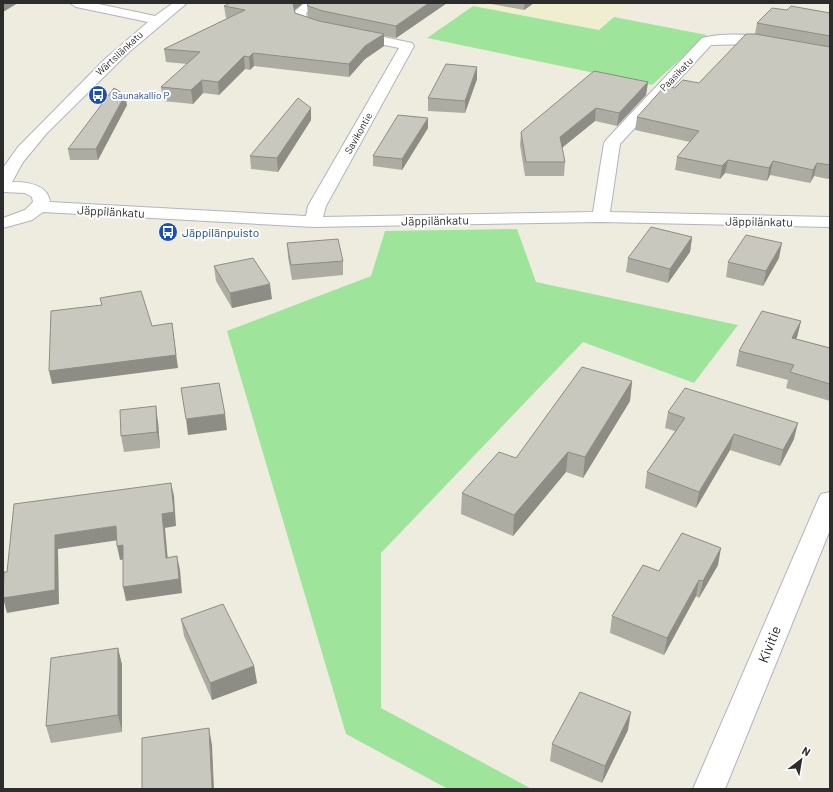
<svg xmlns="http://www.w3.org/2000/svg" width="833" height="792" viewBox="0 0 833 792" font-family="Barlow,sans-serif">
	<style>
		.education { fill: #efeece }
		.green { fill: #9fe49b }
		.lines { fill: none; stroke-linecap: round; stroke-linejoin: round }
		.minor-casing { stroke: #b3b2c0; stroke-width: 2 }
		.minor { fill: #fff; fill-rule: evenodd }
		.wall { fill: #adaca3 }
		.shaded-wall { fill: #8d8c85 }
		.building { fill: #c9c8be; stroke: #8d8c85 }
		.labels { text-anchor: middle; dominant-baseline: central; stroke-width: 4; stroke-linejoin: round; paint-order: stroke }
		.far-street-label { font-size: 10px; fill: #2c2c2c; stroke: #fff }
		.far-transit-label { font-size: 10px; fill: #164399; stroke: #fff; text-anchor: start }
		.street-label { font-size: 12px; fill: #2c2c2c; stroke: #fff }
		.transit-label { font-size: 12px; fill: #164399; stroke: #fff; text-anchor: start }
		.near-street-label { font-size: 14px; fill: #2c2c2c; stroke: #fff }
	</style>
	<rect width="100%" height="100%" fill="#eeecde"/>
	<!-- education -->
	<path class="education" d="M 477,3 L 631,3 L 599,30 L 473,6 Z"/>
	<!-- green -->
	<path class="green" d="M 473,6 L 599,30 L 614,17 L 707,35 L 652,85 L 427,38 Z
		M 517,229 L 536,282 L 738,325 L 694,383 L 583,342 L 381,553 L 381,708 L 532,789 L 448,789 L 346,734 L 227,331 L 371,276 L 385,231 Z"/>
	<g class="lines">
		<defs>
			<path id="minor" d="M 70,3 L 94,3 L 155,16 L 173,3 L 187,3 L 128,53 L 47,133 L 23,162 L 12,182 C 27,182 48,184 50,202 L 306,216 L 308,206 L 399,48 L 350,38 L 348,35 L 350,32 L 355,31 L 412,43 L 414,46 L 326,206 L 323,217 L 593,212 L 604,143 L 606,140 L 702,38 C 744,28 789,42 830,50 L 830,58 L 753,44 L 711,45 L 620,144 L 610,212 L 830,217 L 830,227 L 601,222 L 313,227 L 43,212 L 32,220 L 3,228 L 3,218 L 25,210 L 33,202 L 32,197 L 25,193 L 3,192 L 3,168 L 18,147 L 105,59 L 148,22 L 76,7 Z
				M 304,3 L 318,3 L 306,13 L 307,19 L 328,26 L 329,29 L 328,32 L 318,32 L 296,24 L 294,12 Z
				M 830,492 L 830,530 L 725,789 L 693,789 L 818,500 L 821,494 Z"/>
		</defs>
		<!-- minor casing -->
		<use href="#minor" class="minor-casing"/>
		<!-- minor -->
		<use href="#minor" class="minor"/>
	</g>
	<!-- wall -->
	<path class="wall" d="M 307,3 L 447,3 L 396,38 L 384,36 L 384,46 L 365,59 L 349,77 L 254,66 L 250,70 L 245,69 L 219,95 L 203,93 L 193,104 L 163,101 L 161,87 L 187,64 L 166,62 L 164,49 L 228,18 L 226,18 L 224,6 L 294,10 L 295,13 L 308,18 Z
		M 486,3 L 534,3 L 524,10 Z
		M 787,10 L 830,13 L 830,176 L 828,179 L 814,176 L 810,183 L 770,175 L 767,181 L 725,173 L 720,179 L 675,170 L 677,157 L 690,142 L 635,130 L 637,117 L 675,88 L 699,83 L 755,34 L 757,23 Z
		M 477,79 L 465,113 L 428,111 L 428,98 Z
		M 648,82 L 646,95 L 617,126 L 595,121 L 562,148 L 565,162 L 564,176 L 525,176 L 520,145 L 521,132 Z
		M 127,105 L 98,160 L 70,160 L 68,149 Z
		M 311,108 L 311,120 L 278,172 L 251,169 L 250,156 Z
		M 428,118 L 428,128 L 402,170 L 373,166 L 373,156 Z
		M 692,237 L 690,252 L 668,283 L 626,272 L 628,258 Z
		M 287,243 L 343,261 L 343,275 L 292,280 L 288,257 Z
		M 779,258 L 763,286 L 726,277 L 728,262 Z
		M 214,266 L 272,299 L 232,308 L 216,281 Z
		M 801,321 L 797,337 L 796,339 L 830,348 L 830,401 L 786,388 L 788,380 L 736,366 L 739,351 Z
		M 632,381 L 630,401 L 583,478 L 566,472 L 513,536 L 461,514 L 462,493 Z
		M 668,412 L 794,439 L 780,466 L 730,450 L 696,508 L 645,488 L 647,472 L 675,431 L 665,428 Z
		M 158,422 L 160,448 L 124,452 L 121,436 Z
		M 718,565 L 699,598 L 696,596 L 664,655 L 610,633 L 612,616 L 659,571 Z
		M 181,619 L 254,666 L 257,683 L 212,700 L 184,636 Z
		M 118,648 L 122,665 L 122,732 L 51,743 L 46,726 Z
		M 628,730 L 602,783 L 550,761 L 552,744 Z"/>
	<!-- shaded-wall -->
	<path class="shaded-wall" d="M 3,3 L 18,3 L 3,12 Z
		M 292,3 L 304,3 L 293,11 Z
		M 429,3 L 447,3 L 396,38 L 396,26 Z
		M 525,3 L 534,3 L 524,10 Z
		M 384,34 L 384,46 L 365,59 L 349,77 L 349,64 L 365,46 Z
		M 253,53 L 254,66 L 250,70 L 249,57 Z
		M 244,56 L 245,69 L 219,95 L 218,82 Z
		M 477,67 L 477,79 L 465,113 L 465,101 Z
		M 202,80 L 203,93 L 193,104 L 191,90 Z
		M 648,82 L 646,95 L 617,126 L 619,113 Z
		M 125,95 L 127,105 L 98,160 L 96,149 Z
		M 311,108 L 311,120 L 278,172 L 277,158 Z
		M 596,108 L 595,121 L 559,150 L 560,137 Z
		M 428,118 L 428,128 L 402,170 L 402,159 Z
		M 728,160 L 725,173 L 720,179 L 722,166 Z
		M 773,161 L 770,175 L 767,181 L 769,168 Z
		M 817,163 L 814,176 L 810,183 L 813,170 Z
		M 830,170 L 830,176 L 828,179 Z
		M 692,237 L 690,252 L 668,283 L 670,269 Z
		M 782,243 L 779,258 L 763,286 L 766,271 Z
		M 270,284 L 272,299 L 232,308 L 230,293 Z
		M 801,321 L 797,337 L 789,353 L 792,338 Z
		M 172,323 L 178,368 L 52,384 L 49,371 Z
		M 632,381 L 630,401 L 583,478 L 585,457 Z
		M 156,406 L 158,422 L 160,448 L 157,432 Z
		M 225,414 L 227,430 L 188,435 L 186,419 Z
		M 798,423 L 794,439 L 780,466 L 783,450 Z
		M 734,434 L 730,450 L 696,508 L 699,492 Z
		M 568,452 L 566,472 L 513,536 L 514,515 Z
		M 171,483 L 174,496 L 176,526 L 165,528 L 169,572 L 166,558 L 162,514 Z
		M 116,526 L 119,540 L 58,549 L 59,604 L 7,613 L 3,598 L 55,535 Z
		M 123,545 L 125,559 L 120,560 L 117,546 Z
		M 721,548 L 718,565 L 699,598 L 703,581 Z
		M 177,556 L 180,570 L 182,593 L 126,601 L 123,587 Z
		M 699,580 L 696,596 L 664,655 L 667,638 Z
		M 118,648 L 122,665 L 122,732 L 118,715 Z
		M 254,666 L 257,683 L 212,700 L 210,683 Z
		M 631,712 L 628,730 L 602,783 L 605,766 Z
		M 209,728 L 212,745 L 214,789 L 212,789 Z"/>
	<!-- building -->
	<path class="building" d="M 230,3 L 293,3 L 295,13 L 319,21 L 384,34 L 365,46 L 349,64 L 253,53 L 249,57 L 244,56 L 218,82 L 202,80 L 191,90 L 161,87 L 200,52 L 164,49 L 245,10 L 224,6 Z
		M 307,3 L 429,3 L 396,26 L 323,11 L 308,6 Z
		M 791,6 L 830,13 L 830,36 L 757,23 L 772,8 L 787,10 Z
		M 746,34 L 755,34 L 830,47 L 830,165 L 817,163 L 813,170 L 773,161 L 769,168 L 728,160 L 722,166 L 677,157 L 699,131 L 637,117 L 665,86 L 675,88 L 683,80 L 699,83 Z
		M 446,64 L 477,67 L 465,101 L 428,98 Z
		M 594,71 L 648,82 L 619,113 L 596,108 L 560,137 L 565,162 L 526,162 L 521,132 Z
		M 114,88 L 125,95 L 96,149 L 68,149 Z
		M 298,98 L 311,108 L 277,158 L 250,156 Z
		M 398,115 L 428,118 L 402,159 L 373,156 Z
		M 651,227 L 692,237 L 670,269 L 628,258 Z
		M 746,235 L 782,243 L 766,271 L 728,262 Z
		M 338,239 L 343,261 L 291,265 L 287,243 Z
		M 253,258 L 270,284 L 230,293 L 214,266 Z
		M 141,291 L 152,326 L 172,323 L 176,355 L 49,371 L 51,311 L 102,305 L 100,298 Z
		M 762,311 L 801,321 L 792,338 L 830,348 L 830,384 L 790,372 L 794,365 L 739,351 Z
		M 582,367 L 632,381 L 585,457 L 568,452 L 514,515 L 462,493 L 499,452 L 516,458 Z
		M 219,383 L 225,414 L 186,419 L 181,388 Z
		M 685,388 L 798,423 L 783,450 L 734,434 L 699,492 L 647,472 L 685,418 L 668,412 Z
		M 156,406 L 157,432 L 121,436 L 120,410 Z
		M 171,483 L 174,512 L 162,514 L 166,558 L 177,556 L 179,579 L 123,587 L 123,545 L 117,546 L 116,526 L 55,535 L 55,590 L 3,598 L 4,572 L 7,572 L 14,504 Z
		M 682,533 L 721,548 L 703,581 L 699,580 L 667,638 L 612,616 L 643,565 L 659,571 Z
		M 223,604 L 254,666 L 210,683 L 181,619 Z
		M 118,648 L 118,715 L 46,726 L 51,658 Z
		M 580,692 L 631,712 L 605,766 L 552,744 Z
		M 209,728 L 212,789 L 142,789 L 142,738 Z"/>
	<!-- icons -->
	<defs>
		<symbol id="bus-disc" viewBox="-11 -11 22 22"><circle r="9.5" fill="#1a4fb4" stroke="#fff"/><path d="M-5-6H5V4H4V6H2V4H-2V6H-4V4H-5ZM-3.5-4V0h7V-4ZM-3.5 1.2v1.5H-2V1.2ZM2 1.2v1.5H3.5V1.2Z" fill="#fff"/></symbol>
	</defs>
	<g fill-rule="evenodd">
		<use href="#bus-disc" x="87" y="84" width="22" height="22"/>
		<use href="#bus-disc" x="157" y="221" width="22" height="22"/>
	</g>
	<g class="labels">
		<!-- far-street labels -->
		<g class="far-street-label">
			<text transform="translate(119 53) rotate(-43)">Wärtsilänkatu</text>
			<text transform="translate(676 74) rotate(-46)">Paasikatu</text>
			<text transform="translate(358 133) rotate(-61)">Savikontie</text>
		</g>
		<!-- far-transit labels -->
		<g class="far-transit-label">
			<text x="112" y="95">Saunakallio P</text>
		</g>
		<!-- street labels -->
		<g class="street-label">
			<text transform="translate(111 211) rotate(3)">Jäppilänkatu</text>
			<text transform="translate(435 220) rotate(-1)">Jäppilänkatu</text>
			<text transform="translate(759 221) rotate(1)">Jäppilänkatu</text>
		</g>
		<!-- transit labels -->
		<g class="transit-label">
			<text x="182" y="232">Jäppilänpuisto</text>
		</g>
		<!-- near-street labels -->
		<g class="near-street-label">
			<text transform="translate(769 644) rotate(-68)">Kivitie</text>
		</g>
	</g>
	<!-- border -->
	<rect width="833" height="792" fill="none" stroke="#2c2c2c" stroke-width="8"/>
	<!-- north arrow -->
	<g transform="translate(801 760) rotate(31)" stroke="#ffffff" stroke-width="3" paint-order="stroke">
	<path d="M0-3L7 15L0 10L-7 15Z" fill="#2c2c2c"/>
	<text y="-6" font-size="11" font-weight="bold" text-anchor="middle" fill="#2c2c2c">N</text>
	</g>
</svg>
